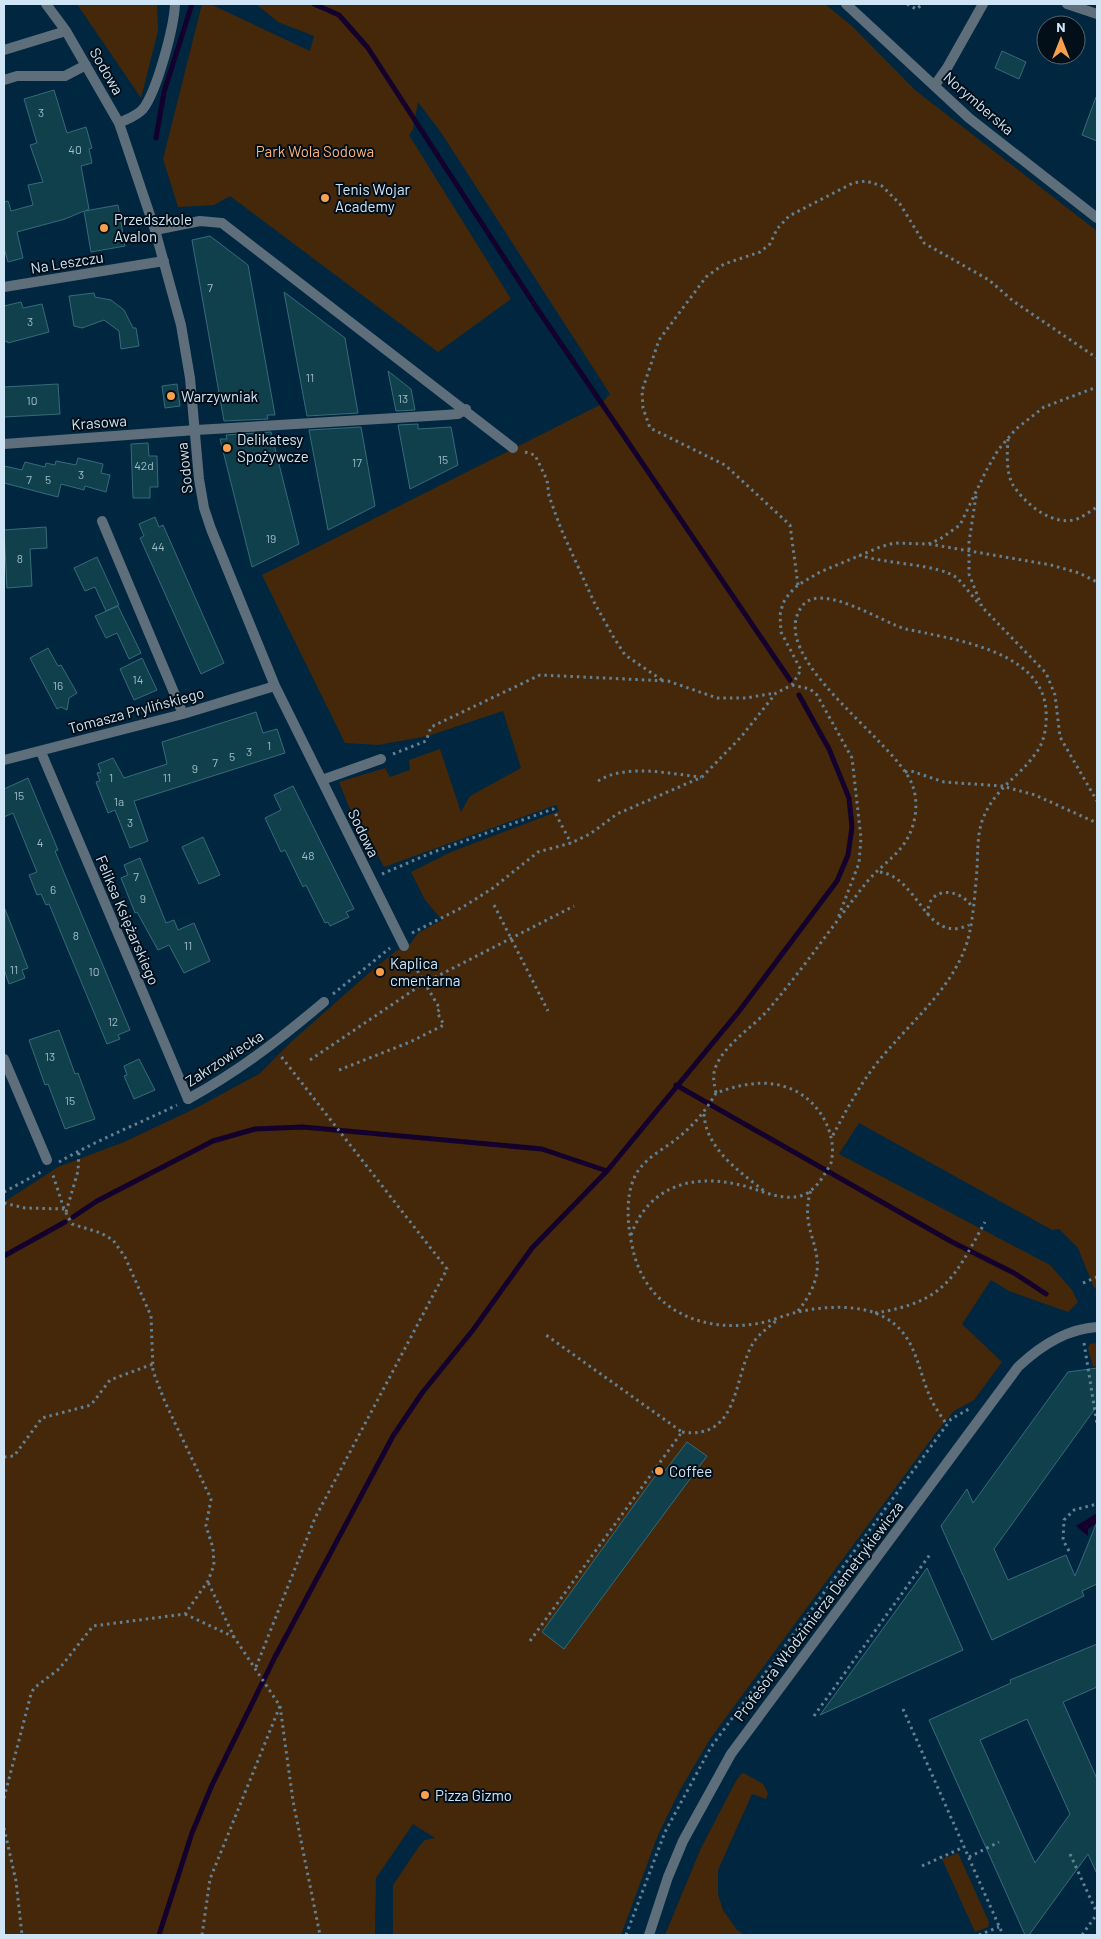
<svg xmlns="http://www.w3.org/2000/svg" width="1101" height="1939" viewBox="0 0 1101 1939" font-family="Barlow,sans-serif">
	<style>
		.green { fill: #452709 }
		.water { fill: #14002c }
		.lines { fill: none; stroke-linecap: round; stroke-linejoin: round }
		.stream { stroke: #14002c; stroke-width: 5 }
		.building { fill: #11404d; stroke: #356b7b; fill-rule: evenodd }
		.path { stroke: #628195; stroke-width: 3; stroke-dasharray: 2.5 4; stroke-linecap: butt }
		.lane { stroke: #5e6f7b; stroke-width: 10 }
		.street { stroke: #5e6f7b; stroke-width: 10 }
		.poi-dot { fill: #fa9f4e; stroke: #020f19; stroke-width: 2 }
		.labels { text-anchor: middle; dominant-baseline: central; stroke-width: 4; stroke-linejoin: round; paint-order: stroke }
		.number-label { font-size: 12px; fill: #a0bbca }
		.street-label { font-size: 15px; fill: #cfe4f4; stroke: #020f19 }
		.park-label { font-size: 15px; fill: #feb272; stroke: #020f19 }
		.poi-label { font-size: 15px; fill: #cfe4f4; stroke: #020f19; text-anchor: start }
	</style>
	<rect width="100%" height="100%" fill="#00273f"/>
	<!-- green -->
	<path class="green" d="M 77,4 L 157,4 L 158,31 L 141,98 Z
		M 202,4 L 210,4 L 310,51 L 314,36 L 278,22 L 256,4 L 825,4 L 852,26 L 915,90 L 1097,231 L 1097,1287 L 1094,1288 L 1078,1248 L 1059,1229 L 1052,1230 L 859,1123 L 839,1154 L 1050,1265 L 1072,1290 L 1078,1302 L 1068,1312 L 1009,1291 L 991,1280 L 962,1324 L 1002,1362 L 974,1400 L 954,1411 L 935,1434 L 710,1739 L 680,1790 L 658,1835 L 621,1935 L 393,1935 L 393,1885 L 420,1845 L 425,1840 L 435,1838 L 413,1824 L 376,1878 L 375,1935 L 4,1935 L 4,1202 L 58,1167 L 124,1142 L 198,1107 L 259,1074 L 291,1042 L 369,973 L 396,951 L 410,944 L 418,933 L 442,920 L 425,900 L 411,872 L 451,852 L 559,811 L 556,805 L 384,867 L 368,837 L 357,827 L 339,782 L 385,768 L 390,777 L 410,770 L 409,760 L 440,749 L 461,812 L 470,796 L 521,768 L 503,711 L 428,736 L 378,745 L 345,743 L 262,575 L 586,412 L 600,405 L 610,394 L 440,131 L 418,102 L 413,129 L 409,135 L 511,299 L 438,352 L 230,196 L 214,205 L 178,207 L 163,159 Z
		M 1097,1343 L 1097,1366 L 1093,1367 L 1088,1348 L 1090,1344 Z
		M 744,1773 L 763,1784 L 768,1793 L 766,1799 L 752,1794 L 718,1870 L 718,1894 L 723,1910 L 737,1930 L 745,1935 L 665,1935 L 701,1848 L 736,1781 L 741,1774 Z
		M 958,1853 L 989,1922 L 988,1927 L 975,1932 L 942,1859 Z"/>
	<!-- water -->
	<path class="water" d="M 1097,1513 L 1097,1523 L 1088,1529 L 1088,1536 L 1076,1526 Z"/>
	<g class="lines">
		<!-- stream -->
		<path class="stream" d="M 314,4 L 339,15 L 368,48 L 536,307 L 790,680
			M 156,138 L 164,92 L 192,4
			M 676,1085 L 952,1242 L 1014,1273 L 1046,1294
			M 73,1217 L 97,1201 L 213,1141 L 255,1129 L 303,1127 L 542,1149 L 607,1171
			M 4,1256 L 65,1222
			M 159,1935 L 192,1833 L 212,1785 L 275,1657 L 393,1436 L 422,1393 L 473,1330 L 532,1248 L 607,1171 L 740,1010 L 837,881 L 848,855 L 852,827 L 849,798 L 829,749 L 799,695"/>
	</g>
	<!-- building -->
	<path class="building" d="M 1002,51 L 1026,62 L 1019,79 L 995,68 Z
		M 54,90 L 67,133 L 86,127 L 92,148 L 89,149 L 92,163 L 81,166 L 89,209 L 85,211 L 118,205 L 125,246 L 91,252 L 84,211 L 65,219 L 17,232 L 23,258 L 8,262 L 4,248 L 4,202 L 8,201 L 11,211 L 33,205 L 28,185 L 43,182 L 30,145 L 37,143 L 24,99 Z
		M 1096,97 L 1097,98 L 1097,141 L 1082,135 Z
		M 210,236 L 248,265 L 275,415 L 267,415 L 268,419 L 224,421 L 192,240 Z
		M 284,292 L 345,338 L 358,413 L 307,416 Z
		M 94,293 L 95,297 L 111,300 L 124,310 L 133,328 L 136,328 L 139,346 L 121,349 L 119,331 L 104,320 L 82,328 L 74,326 L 69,296 Z
		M 21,302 L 23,308 L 42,304 L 49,332 L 8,343 L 7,341 L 4,342 L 4,306 Z
		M 388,371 L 411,389 L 415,410 L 396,411 Z
		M 58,384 L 60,414 L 4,417 L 4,387 Z
		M 177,384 L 180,406 L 165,408 L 162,386 Z
		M 418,424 L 418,429 L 451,427 L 458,465 L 410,489 L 398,425 Z
		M 361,427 L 375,506 L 328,530 L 309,430 Z
		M 271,432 L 299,544 L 252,567 L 220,439 L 227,439 L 226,435 Z
		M 148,443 L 149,456 L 157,456 L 158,487 L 150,487 L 150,498 L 133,498 L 131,444 Z
		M 78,458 L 103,464 L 101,473 L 110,475 L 106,492 L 85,486 L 84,490 L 61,484 L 58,497 L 4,483 L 4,466 L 22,470 L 25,462 L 45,467 L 46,463 L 55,465 L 56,461 L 76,465 Z
		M 155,517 L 159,527 L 163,525 L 224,663 L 201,674 L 140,538 L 144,536 L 139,524 Z
		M 46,527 L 47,548 L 30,549 L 32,586 L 7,588 L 4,530 Z
		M 97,557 L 119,605 L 106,611 L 95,587 L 85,591 L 74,568 Z
		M 118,606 L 141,653 L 129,659 L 117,633 L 106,638 L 95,616 Z
		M 48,648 L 58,666 L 61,665 L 77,693 L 69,698 L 67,710 L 61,707 L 57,709 L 30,658 Z
		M 142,658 L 157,690 L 134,700 L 120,669 Z
		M 256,712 L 263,733 L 277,729 L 285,753 L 134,801 L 148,841 L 130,848 L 115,810 L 108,813 L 96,782 L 100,781 L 97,773 L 101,772 L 98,764 L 113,758 L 124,778 L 167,764 L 162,742 Z
		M 28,778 L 58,850 L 55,851 L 130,1030 L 118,1035 L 120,1039 L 107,1044 L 49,904 L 46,905 L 41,894 L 37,895 L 29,875 L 37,872 L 13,813 L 4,817 L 4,789 Z
		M 293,786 L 354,909 L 346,912 L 349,917 L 330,926 L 328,922 L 325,923 L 306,885 L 303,887 L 285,850 L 281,852 L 265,818 L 281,810 L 274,795 Z
		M 203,837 L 220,875 L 199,884 L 182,847 Z
		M 140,858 L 166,923 L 174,920 L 178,930 L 194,923 L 210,961 L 184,973 L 169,945 L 158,950 L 137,912 L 135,913 L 121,878 L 128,875 L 124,865 Z
		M 5,909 L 28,968 L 22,970 L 25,978 L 9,984 L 4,969 Z
		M 59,1030 L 75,1074 L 78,1073 L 95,1119 L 65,1129 L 48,1084 L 45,1085 L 29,1040 Z
		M 139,1059 L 155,1090 L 134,1099 L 124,1076 L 127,1075 L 124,1066 Z
		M 1097,1368 L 1097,1406 L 994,1549 L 1008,1580 L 1066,1555 L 1075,1576 L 1097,1522 L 1097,1584 L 1082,1591 L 1084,1596 L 992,1640 L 941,1526 L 967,1489 L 973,1503 L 1068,1372 Z
		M 687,1442 L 707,1456 L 564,1649 L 542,1632 L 661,1468 L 665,1471 Z
		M 927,1568 L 963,1650 L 820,1715 Z
		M 1097,1644 L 1097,1687 L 1063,1702 L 1097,1779 L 1097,1874 L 1088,1854 L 1029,1935 L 1025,1935 L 929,1720 L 1011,1683 L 1010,1680 ZM 1027,1719 L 1070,1814 L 1035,1863 L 980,1740 Z"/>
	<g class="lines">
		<!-- path -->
		<path class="path" d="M 907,4 L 916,9 L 923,4
			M 1008,439 C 1007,453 1006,473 1013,485 C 1025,504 1053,527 1077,519 C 1084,516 1091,511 1097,507
			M 525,452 L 535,455 L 547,480 L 549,496 L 561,529 L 594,602 L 614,638 L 625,655 L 662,680
			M 976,496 L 969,542 L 969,574 L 982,607 L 1046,673 L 1055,695 L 1060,737 L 1097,801
			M 929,544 L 1051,565 L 1079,573 L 1097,582
			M 859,555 C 884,564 940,564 957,578 C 965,586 972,596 980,605
			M 798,585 L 790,525 L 725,465 L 650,428 L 643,408 L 642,391 L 659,340 L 706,277 L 724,264 L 760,252 L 770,244 L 777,229 L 789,216 L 853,183 L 866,181 L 882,186 L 900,204 L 924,243 L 989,280 L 1013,301 L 1097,358
			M 792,685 L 810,689 L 817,695 L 852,758 L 861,838 L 859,863 L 838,918
			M 393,754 L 426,741 L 431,727 L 540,675 L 668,681 L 717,698 L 746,698 L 775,693
			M 905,772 L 911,771 L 944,782 L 1002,786 L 1035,795 L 1097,823
			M 598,781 C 627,763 669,774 701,777
			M 880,872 C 920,878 925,945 969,925
			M 382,874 L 431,853 L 553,809 L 571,843
			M 494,905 L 548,1011
			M 928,915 C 926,886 960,887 972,907
			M 412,933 L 463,907 L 493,888 L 538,852 L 571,843 L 590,834 L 617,814 L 702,777 L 741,737 L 776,693 L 792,685 L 801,670 L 781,632 L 780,615 L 783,603 L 789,594 L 798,585 L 820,572 L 880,547 L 894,543 L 928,544 L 940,539 L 960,525 L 986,471 L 998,450 L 1016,429 L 1044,407 L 1097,387
			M 333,994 L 390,948
			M 310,1060 L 424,983 L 574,906
			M 339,1070 L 410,1042 L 444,1025 L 437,1012 L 440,1009 L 410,958
			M 716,1093 C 714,1083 712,1075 716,1066 C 726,1043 752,1028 768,1010 C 803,969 833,925 866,883 C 882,863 905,853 913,825 C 917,812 917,796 912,784 C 894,739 762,656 803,605 C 822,582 883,623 906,629 C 951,639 1042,650 1046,710 C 1047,724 1045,739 1038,750 C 1020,778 995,786 982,821 C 977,836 978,853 977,869 C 975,892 973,930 964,951 C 948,990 915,1019 888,1050 C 864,1076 848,1107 832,1137
			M 704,1114 C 706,1149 739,1171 764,1191
			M 59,1162 C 97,1140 138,1124 177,1105
			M 4,1192 L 43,1171
			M 4,1203 L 25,1208 L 64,1209
			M 66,1212 L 78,1171 L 79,1151
			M 631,1235 C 648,1188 689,1174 736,1184 C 758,1188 783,1204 806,1194 C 813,1190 820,1182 824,1175 C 827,1170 832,1164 832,1158 C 836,1128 815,1096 786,1087 C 763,1079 738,1085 716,1093 C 705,1112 692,1127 674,1141 C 660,1151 643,1160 635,1176 C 624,1199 628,1230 634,1254 C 649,1310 701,1332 755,1324 C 770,1322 784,1315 798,1312 C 823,1306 861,1304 884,1317 C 917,1335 917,1369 931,1399 C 935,1408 942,1417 947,1425
			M 1083,1283 L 1097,1277
			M 798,1311 C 842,1255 795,1239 811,1190
			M 875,1313 C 944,1302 953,1280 985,1222
			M 1084,1343 L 1097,1424
			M 682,1432 C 739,1440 733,1380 752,1345 C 757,1335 768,1328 777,1320
			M 4,1457 L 14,1456 L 42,1418 L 91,1405 L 110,1380 L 153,1364
			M 1069,1551 L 1063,1540 L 1064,1520 L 1074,1510 L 1097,1504
			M 185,1614 L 234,1637
			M 530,1641 L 682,1432 L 546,1335
			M 256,1667 L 315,1518 L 447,1269 L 280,1055
			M 280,1706 L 293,1801 L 320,1935
			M 903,1709 L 1003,1935
			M 814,1716 L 931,1553
			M 4,1798 L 31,1694 L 34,1688 L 59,1669 L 93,1626 L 185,1614 L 208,1581 L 214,1565 L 213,1548 L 206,1526 L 211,1499 L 165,1402 L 153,1371 L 151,1316 L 125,1257 L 113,1240 L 101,1233 L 72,1224 L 64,1209 L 52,1172
			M 4,1828 L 16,1881 L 22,1935
			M 1070,1854 L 1097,1913
			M 969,1857 L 999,1842
			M 922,1866 L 964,1847
			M 202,1935 L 210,1879 L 280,1706 L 234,1637 L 208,1582
			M 626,1935 L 665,1832 L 711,1747 L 951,1419 L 969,1409
			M 979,1935 L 999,1927
			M 1082,1935 L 1097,1914"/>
		<!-- lane -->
		<path class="lane" d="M 1067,4 L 1097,14
			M 935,85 L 947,68 L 983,4
			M 155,230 L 200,221 L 222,223 L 513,448
			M 196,430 L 445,415 L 458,414 L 466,409
			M 322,780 L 381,759
			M 188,1099 C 239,1071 279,1040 324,1002"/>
		<!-- street -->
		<path class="street" d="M 46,4 L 66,31 L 119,123 L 155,230 L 181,325 L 190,378 L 199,479 L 204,508 L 211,529 L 275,686 L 404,946
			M 846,4 L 969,118 L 1097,218
			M 4,50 L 66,31
			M 4,80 L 17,76 L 65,76 L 86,65
			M 119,123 C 127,119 137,116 143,109 C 157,91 174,27 175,4
			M 4,287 L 164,261
			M 4,444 L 196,430
			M 102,521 L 183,714
			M 41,752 L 188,1099
			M 4,760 L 183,714 L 275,686
			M 4,1059 L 47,1160
			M 649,1935 L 668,1877 L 683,1841 L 731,1754 L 1018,1367 C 1039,1347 1067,1329 1097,1327"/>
	</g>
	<!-- markers -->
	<g class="poi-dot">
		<circle cx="325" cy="198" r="5"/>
		<circle cx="104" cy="228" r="5"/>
		<circle cx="171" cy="396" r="5"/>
		<circle cx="227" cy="448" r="5"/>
		<circle cx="380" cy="972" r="5"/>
		<circle cx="659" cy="1471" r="5"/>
		<circle cx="425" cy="1795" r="5"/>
	</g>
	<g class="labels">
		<!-- number labels -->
		<g class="number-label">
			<text x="41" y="112">3</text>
			<text x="75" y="149">40</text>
			<text x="210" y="287">7</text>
			<text x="30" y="321">3</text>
			<text x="310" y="377">11</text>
			<text x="403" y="398">13</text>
			<text x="32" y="400">10</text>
			<text x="443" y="459">15</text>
			<text x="357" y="462">17</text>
			<text x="144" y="465">42d</text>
			<text x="81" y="474">3</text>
			<text x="29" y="479">7</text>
			<text x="48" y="479">5</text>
			<text x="271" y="538">19</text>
			<text x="158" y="546">44</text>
			<text x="20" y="558">8</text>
			<text x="138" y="679">14</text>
			<text x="58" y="685">16</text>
			<text x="269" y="745">1</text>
			<text x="249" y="751">3</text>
			<text x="232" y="756">5</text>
			<text x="215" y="762">7</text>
			<text x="195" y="768">9</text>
			<text x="111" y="777">1</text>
			<text x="167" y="777">11</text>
			<text x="19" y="795">15</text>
			<text x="119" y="801">1a</text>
			<text x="130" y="822">3</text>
			<text x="40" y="842">4</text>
			<text x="308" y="855">48</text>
			<text x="136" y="876">7</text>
			<text x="53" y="889">6</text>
			<text x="143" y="898">9</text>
			<text x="76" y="935">8</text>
			<text x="188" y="945">11</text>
			<text x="14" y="969">11</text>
			<text x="94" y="971">10</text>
			<text x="113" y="1021">12</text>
			<text x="50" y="1056">13</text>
			<text x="70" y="1100">15</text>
		</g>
		<!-- street labels -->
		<g class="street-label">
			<text transform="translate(107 71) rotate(60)">Sodowa</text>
			<text transform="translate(979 103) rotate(41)">Norymberska</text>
			<text transform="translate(67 262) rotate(-9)">Na Leszczu</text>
			<text transform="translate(99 422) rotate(-4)">Krasowa</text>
			<text transform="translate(184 468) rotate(-96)">Sodowa</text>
			<text transform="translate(136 710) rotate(-15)">Tomasza Prylińskiego</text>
			<text transform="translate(364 833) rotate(64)">Sodowa</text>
			<text transform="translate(128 920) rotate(67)">Feliksa Księżarskiego</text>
			<text transform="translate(224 1058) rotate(-33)">Zakrzowiecka</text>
			<text transform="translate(818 1611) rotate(-53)">Profesora Włodzimierza Demetrykiewicza</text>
		</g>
		<!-- park labels -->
		<g class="park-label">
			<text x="315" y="151">Park Wola Sodowa</text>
		</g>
		<!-- poi labels -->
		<g class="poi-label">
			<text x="335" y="189">Tenis Wojar<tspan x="335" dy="17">Academy</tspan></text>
			<text x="114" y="219">Przedszkole<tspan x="114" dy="17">Avalon</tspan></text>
			<text x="181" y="396">Warzywniak</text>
			<text x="237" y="439">Delikatesy<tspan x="237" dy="17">Spożywcze</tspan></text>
			<text x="390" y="963">Kaplica<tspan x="390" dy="17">cmentarna</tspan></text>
			<text x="669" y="1471">Coffee</text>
			<text x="435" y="1795">Pizza Gizmo</text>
		</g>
	</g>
	<!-- border -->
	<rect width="1101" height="1939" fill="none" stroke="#cfe4f4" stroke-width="10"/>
	<!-- north arrow -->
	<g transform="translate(1061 40)"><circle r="24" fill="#020f19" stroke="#546471"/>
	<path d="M0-4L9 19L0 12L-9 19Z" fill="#fa9f4e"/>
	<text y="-8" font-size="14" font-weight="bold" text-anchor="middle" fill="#cfe4f4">N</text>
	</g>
</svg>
